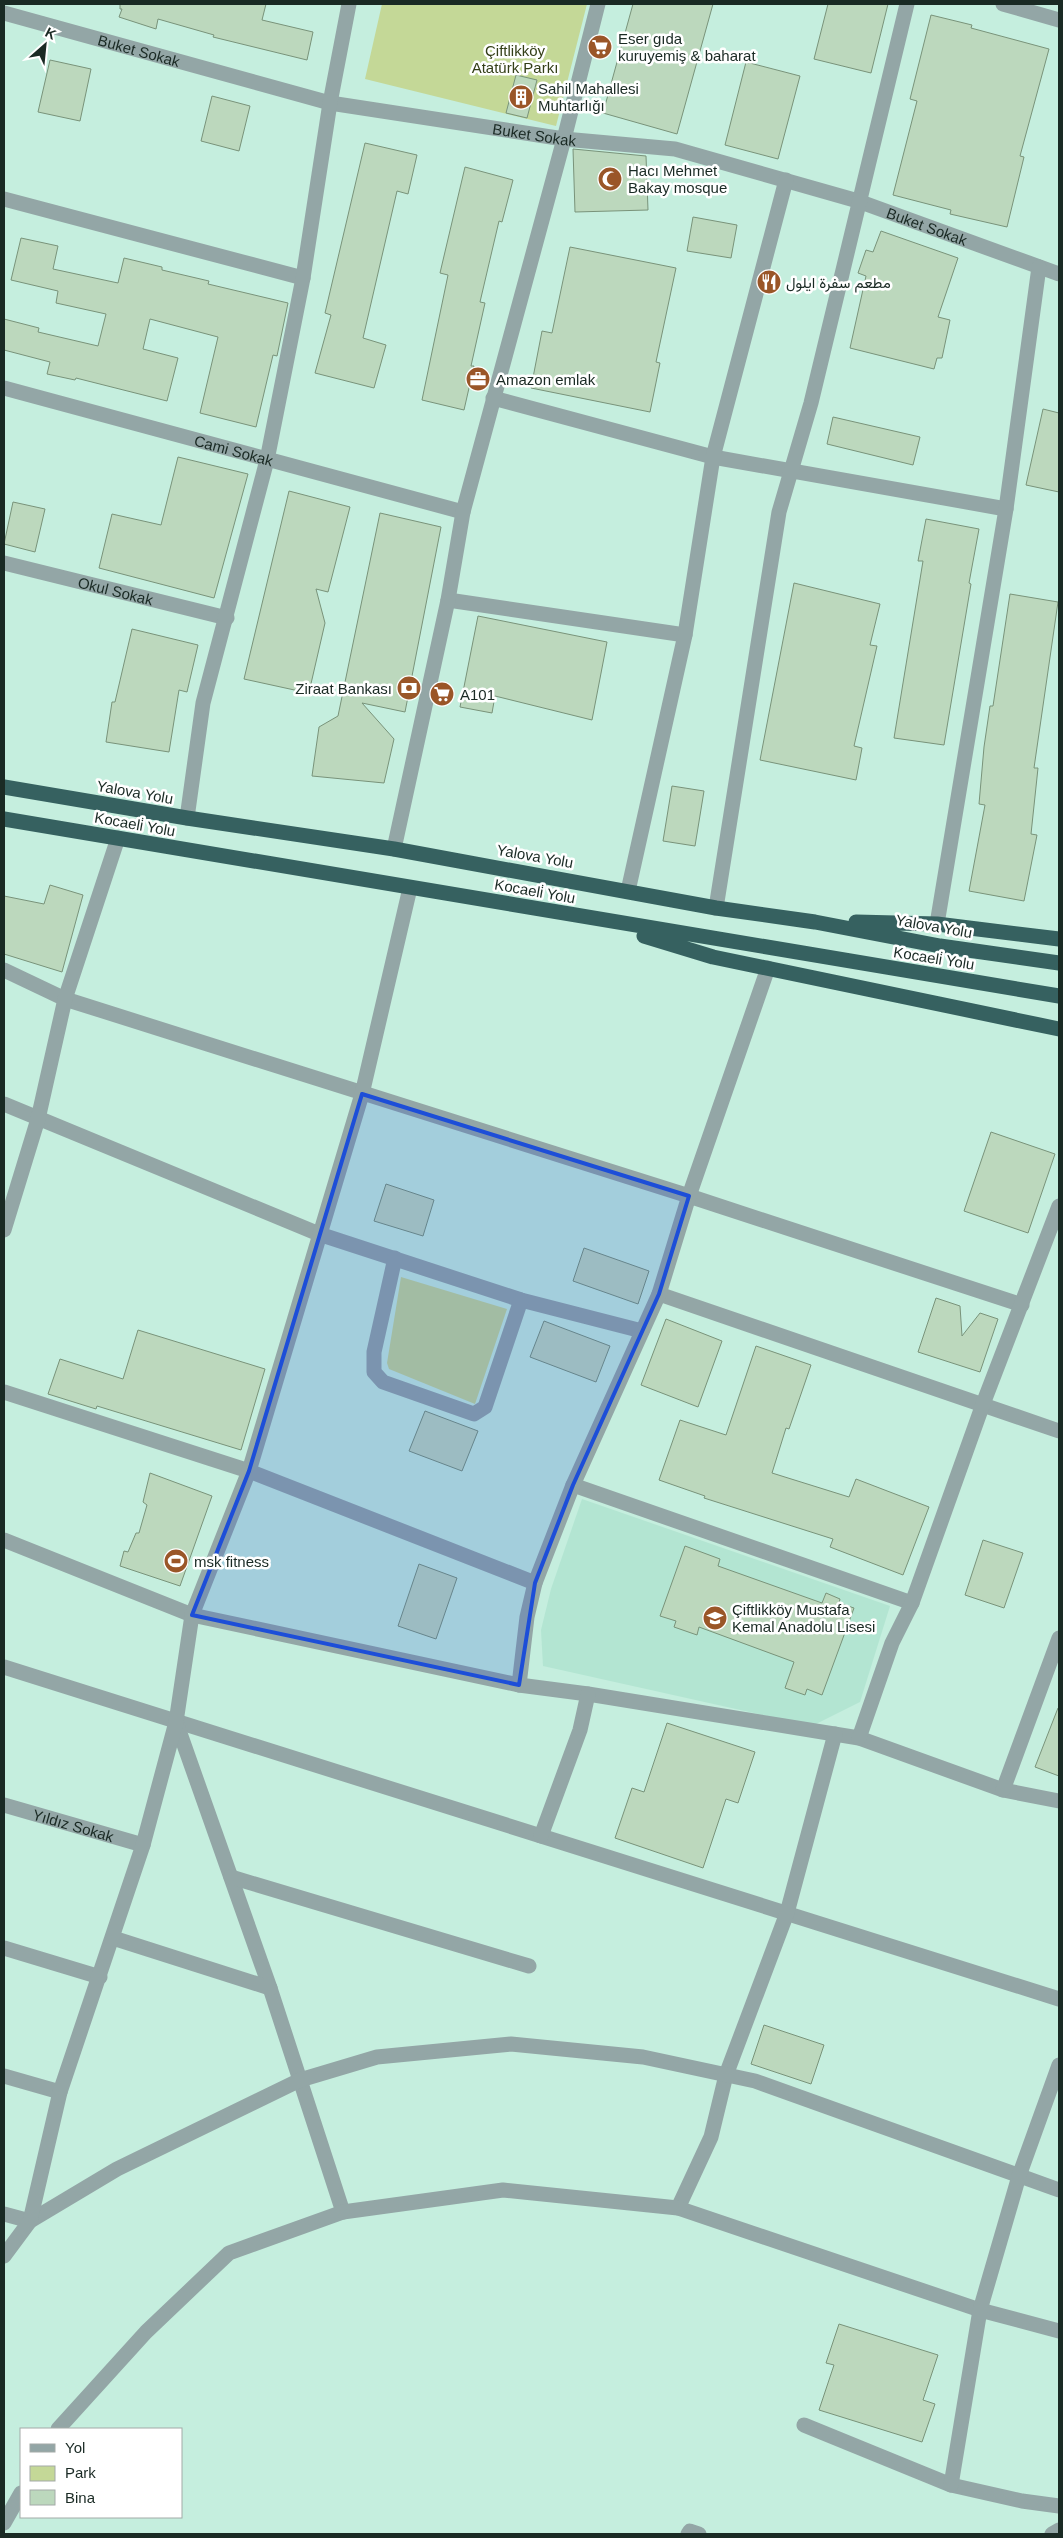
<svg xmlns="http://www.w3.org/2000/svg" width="1063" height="2538" viewBox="0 0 1063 2538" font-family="Helvetica,Vazirmatn,sans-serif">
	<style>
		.built { fill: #b3e5d2 }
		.green { fill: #c4d897 }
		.building { fill: #bcd8bd; stroke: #79937a }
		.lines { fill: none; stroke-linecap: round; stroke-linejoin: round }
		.street { stroke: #93a6a6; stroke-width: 15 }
		.highway { stroke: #366160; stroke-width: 15 }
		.marked { fill: #1d4ed8; fill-opacity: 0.2; stroke: #1d4ed8; stroke-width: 4; stroke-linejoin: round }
		.labels { text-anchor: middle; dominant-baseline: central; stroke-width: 5; stroke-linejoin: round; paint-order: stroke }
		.poi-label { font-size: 15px; fill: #1a2a24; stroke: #fff; text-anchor: start }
		.street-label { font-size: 15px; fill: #1a2a24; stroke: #fff }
		.park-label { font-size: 15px; fill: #343f18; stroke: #fff }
	</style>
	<rect width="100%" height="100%" fill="#c5eede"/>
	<!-- built -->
	<path class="built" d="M 582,1499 L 890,1606 L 860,1702 L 812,1726 L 543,1666 L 541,1630 L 551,1589 Z"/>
	<!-- green -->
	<path class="green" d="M 382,4 L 587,4 L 556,126 L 365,79 Z
		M 401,1277 L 507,1309 L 475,1404 L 389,1369 L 387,1363 Z"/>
	<!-- building -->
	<path class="building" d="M 120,4 L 266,4 L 262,20 L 313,32 L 307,60 L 213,37 L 214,35 L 158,19 L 156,29 L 119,17 L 122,9 L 120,9 Z
		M 633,4 L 713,4 L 677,134 L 603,113 Z
		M 828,4 L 888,4 L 871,73 L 814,59 Z
		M 931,15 L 972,25 L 971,28 L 1049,49 L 1020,156 L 1024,157 L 1007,227 L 950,214 L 951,210 L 893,195 L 917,101 L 910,99 Z
		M 50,60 L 91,69 L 80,121 L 38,112 Z
		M 746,62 L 800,76 L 778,159 L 725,145 Z
		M 516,75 L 537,80 L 527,118 L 506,113 Z
		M 212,96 L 250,106 L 239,151 L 201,141 Z
		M 365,143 L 417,155 L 408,194 L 397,191 L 363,338 L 386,345 L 374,388 L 315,373 L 331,315 L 325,313 Z
		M 573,149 L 646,156 L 648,210 L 575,212 Z
		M 465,167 L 513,180 L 502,222 L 499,221 L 480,302 L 485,303 L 471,366 L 474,366 L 464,410 L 422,400 L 448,275 L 440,273 Z
		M 693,217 L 737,225 L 731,258 L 687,251 Z
		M 881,231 L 958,258 L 938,317 L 950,320 L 942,358 L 937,358 L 934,369 L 850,348 L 866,276 L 858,273 L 866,250 L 873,252 Z
		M 21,238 L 58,246 L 53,269 L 118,283 L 124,258 L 162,267 L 162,270 L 209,281 L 208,284 L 288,303 L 277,356 L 273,355 L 256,427 L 200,413 L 218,337 L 150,319 L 143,349 L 178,358 L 167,401 L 76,378 L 75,380 L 47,374 L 50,362 L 4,350 L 4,319 L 39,328 L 38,332 L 98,346 L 106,314 L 56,303 L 58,291 L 11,280 Z
		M 570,247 L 676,268 L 656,362 L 660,363 L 650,412 L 531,388 L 542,331 L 552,333 Z
		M 1043,409 L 1059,413 L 1059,492 L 1026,485 Z
		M 833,417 L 920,437 L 913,465 L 827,444 Z
		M 178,457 L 248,474 L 214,598 L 99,568 L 112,514 L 161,525 Z
		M 289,491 L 350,507 L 328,592 L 316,589 L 325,623 L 310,688 L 299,691 L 244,679 Z
		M 13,502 L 45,509 L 35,552 L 4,544 Z
		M 380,513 L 441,527 L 405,712 L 362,703 L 394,739 L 384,783 L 312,776 L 319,727 L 338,716 Z
		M 926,519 L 979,529 L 969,583 L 971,584 L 944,745 L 894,738 L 923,561 L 918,561 Z
		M 794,583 L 880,604 L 870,645 L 877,646 L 854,746 L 862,748 L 856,780 L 760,760 Z
		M 1010,594 L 1058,602 L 1034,768 L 1038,768 L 1031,834 L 1037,835 L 1024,901 L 969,891 L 985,805 L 979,804 L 984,747 L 990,706 L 993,706 Z
		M 478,616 L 607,642 L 592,720 L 495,696 L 492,713 L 460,707 Z
		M 132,629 L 198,645 L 187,692 L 179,690 L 169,752 L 106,742 L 112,702 L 115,702 Z
		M 672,786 L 704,791 L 695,846 L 663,841 Z
		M 50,885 L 83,895 L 62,972 L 4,954 L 4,896 L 44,904 Z
		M 991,1132 L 1055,1154 L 1028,1233 L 964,1211 Z
		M 386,1184 L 434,1200 L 423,1236 L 374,1221 Z
		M 584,1248 L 649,1271 L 638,1304 L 573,1281 Z
		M 936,1298 L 960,1306 L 962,1336 L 980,1313 L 998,1319 L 980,1372 L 918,1352 Z
		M 666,1319 L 722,1341 L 698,1407 L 641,1385 Z
		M 544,1321 L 610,1346 L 596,1382 L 530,1357 Z
		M 138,1330 L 265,1369 L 241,1450 L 97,1406 L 96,1409 L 48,1394 L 60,1359 L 123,1379 Z
		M 756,1346 L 811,1365 L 789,1429 L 786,1428 L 772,1473 L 849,1497 L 856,1479 L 929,1507 L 903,1575 L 830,1547 L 833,1539 L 704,1498 L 705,1496 L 659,1480 L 680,1420 L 726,1435 Z
		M 425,1411 L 478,1431 L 462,1471 L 409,1451 Z
		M 150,1473 L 212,1496 L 180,1586 L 120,1566 L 124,1551 L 128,1552 L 136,1533 L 139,1533 L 147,1505 L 143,1502 Z
		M 983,1540 L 1023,1553 L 1004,1608 L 965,1595 Z
		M 685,1546 L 720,1559 L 718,1566 L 822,1603 L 826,1593 L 840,1599 L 839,1603 L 854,1608 L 822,1695 L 807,1689 L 805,1695 L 785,1688 L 794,1662 L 699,1627 L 697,1635 L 674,1627 L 676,1621 L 660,1616 Z
		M 419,1564 L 457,1578 L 436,1639 L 398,1626 Z
		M 1058,1708 L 1059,1708 L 1059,1776 L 1035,1767 Z
		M 667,1723 L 755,1752 L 738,1803 L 726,1799 L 703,1868 L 615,1838 L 632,1788 L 644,1792 Z
		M 764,2025 L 824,2045 L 811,2084 L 751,2064 Z
		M 839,2324 L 938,2355 L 923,2400 L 935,2404 L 922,2442 L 819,2410 L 834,2365 L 826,2363 Z"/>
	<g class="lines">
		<!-- street -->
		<g class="street">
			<path d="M 1003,4 L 1059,20"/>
			<path id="s1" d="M 4,13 L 330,103 L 564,139 L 675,149 L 858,201 L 1059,274"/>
			<path d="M 4,199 L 303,278"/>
			<path id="s2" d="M 4,388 L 463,512"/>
			<path d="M 493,398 L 713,457 L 1006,509"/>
			<path id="s3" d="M 4,563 L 227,618"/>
			<path d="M 448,600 L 685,635"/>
			<path d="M 187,818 L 203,703 L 267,460 L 303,278 L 330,103 L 349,4"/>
			<path d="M 394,849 L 448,600 L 463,512 L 564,139 L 598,4"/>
			<path d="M 628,891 L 685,635 L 713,457 L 786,180"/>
			<path d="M 716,908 L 779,512 L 811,403 L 907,4"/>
			<path d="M 937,924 L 1006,509 L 1039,267"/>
			<path d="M 4,970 L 65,999 L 689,1196 L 1022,1305"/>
			<path d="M 4,1104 L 319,1234 L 521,1300 L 642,1331"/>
			<path d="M 4,1230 L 38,1119 L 65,999 L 118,838"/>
			<path d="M 395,1258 L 374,1352 L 374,1372 L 383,1382 L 474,1414 L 485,1407 L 521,1300"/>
			<path d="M 659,1294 L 1059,1431"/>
			<path d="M 4,1392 L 249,1471 L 535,1583"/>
			<path d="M 573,1485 L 912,1603"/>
			<path d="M 4,1540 L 192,1615 L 519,1685 L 588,1694 L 859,1738 L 1003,1790 L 1059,1801"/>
			<path d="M 4,1667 L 1059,1999"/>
			<path d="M 519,1685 L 527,1617 L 535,1583 L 573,1485 L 659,1294 L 689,1196 L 768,968"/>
			<path d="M 176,1722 L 270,1988 L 343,2212"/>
			<path d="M 859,1738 L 892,1643 L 912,1603 L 983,1404 L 1059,1206"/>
			<path d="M 1003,1790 L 1059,1638"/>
			<path id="s4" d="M 4,1805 L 143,1845"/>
			<path d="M 541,1836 L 580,1730 L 588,1694"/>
			<path d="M 231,1877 L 529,1966"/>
			<path d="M 113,1938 L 270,1988"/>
			<path d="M 4,1948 L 100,1977"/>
			<path d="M 4,2076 L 60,2092"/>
			<path d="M 678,2208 L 711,2137 L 726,2075 L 787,1913 L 835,1734"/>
			<path d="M 4,2214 L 30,2221 L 117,2169 L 300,2080 L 377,2057 L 511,2044 L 643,2057 L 755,2081 L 1059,2190"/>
			<path d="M 4,2256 L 30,2221 L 60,2092 L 143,1845 L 176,1722 L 192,1615 L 249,1471 L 362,1094 L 410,888"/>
			<path d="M 804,2425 L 951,2485 L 1022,2501 L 1059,2506"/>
			<path d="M 58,2429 L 146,2332 L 229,2253 L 343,2212 L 503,2190 L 678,2208 L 980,2310 L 1059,2331"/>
			<path d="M 951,2485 L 980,2310 L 1019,2176 L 1059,2065"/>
			<path d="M 4,2523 L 21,2493"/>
			<path d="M 688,2534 L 690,2531 L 699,2534"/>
			<path d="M 1052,2534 L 1059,2530"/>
		</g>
		<!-- highway -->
		<path class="highway" d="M 4,787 L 187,818 L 394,849 L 716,908 L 815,922 L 940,946 L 1059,963
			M 4,819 L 1059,996
			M 856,922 L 937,924 L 1059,939
			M 644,936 L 713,957 L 1059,1029"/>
	</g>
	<!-- marked area -->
	<path class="marked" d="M 362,1094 L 689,1196 L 659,1294 L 573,1485 L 535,1583 L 519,1685 L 192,1615 L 249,1471 Z"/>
	<!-- icons -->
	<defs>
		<symbol id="supermarket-disc" viewBox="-11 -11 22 22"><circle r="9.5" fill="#9a5628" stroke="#fff"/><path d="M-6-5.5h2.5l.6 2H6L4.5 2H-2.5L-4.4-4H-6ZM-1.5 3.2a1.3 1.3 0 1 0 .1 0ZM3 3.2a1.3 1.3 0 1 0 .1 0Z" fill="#fff"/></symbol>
		<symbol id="building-disc" viewBox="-11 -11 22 22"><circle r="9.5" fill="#9a5628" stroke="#fff"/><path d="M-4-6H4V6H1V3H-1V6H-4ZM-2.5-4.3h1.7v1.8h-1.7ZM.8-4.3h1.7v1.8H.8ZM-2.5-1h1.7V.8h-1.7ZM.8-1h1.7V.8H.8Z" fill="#fff"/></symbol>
		<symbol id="mosque-disc" viewBox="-11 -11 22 22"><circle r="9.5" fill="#9a5628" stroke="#fff"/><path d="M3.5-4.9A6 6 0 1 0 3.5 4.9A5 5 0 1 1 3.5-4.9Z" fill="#fff"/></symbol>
		<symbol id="restaurant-disc" viewBox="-11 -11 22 22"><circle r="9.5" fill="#9a5628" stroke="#fff"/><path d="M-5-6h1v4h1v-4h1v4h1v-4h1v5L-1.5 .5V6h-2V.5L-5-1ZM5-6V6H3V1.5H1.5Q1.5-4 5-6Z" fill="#fff"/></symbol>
		<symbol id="office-disc" viewBox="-11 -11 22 22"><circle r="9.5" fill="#9a5628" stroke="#fff"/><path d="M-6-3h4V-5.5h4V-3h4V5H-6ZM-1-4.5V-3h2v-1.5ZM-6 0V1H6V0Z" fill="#fff"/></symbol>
		<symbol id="bank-disc" viewBox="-11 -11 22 22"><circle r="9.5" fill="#9a5628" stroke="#fff"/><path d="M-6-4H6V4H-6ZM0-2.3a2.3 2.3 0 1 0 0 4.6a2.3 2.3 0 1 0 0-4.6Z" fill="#fff"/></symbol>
		<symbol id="stadium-disc" viewBox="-11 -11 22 22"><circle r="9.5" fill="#9a5628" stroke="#fff"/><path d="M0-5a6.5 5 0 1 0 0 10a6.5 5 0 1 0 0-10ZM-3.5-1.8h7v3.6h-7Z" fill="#fff"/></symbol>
		<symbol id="school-disc" viewBox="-11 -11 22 22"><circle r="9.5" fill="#9a5628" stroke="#fff"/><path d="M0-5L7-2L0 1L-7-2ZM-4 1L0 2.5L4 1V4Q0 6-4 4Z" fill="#fff"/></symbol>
	</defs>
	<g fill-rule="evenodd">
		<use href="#supermarket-disc" x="586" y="33" width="28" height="28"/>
		<use href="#building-disc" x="507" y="83" width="28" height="28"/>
		<use href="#mosque-disc" x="596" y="165" width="28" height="28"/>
		<use href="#restaurant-disc" x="755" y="268" width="28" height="28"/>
		<use href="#office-disc" x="464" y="365" width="28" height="28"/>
		<use href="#bank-disc" x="395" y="674" width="28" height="28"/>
		<use href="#supermarket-disc" x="428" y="680" width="28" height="28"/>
		<use href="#stadium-disc" x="162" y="1547" width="28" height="28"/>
		<use href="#school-disc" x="701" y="1604" width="28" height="28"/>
	</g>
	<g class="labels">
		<!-- poi labels -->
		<g class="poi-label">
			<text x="618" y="38">Eser gıda<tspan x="618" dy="17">kuruyemiş &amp; baharat</tspan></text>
			<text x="538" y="88">Sahil Mahallesi<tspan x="538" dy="17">Muhtarlığı</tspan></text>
			<text x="628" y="170">Hacı Mehmet<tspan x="628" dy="17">Bakay mosque</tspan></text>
			<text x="786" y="282">مطعم سفرة ايلول</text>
			<text x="496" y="379">Amazon emlak</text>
			<text x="392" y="688" text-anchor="end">Ziraat Bankası</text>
			<text x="460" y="694">A101</text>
			<text x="194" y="1561">msk fitness</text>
			<text x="732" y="1609">Çiftlikköy Mustafa<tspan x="732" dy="17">Kemal Anadolu Lisesi</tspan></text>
		</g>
		<!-- street labels -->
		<g class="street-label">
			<text stroke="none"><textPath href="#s1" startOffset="140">Buket Sokak</textPath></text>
			<text stroke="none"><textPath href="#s1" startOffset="545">Buket Sokak</textPath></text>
			<text stroke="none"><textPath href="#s1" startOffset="950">Buket Sokak</textPath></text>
			<text stroke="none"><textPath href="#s2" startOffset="238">Cami Sokak</textPath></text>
			<text stroke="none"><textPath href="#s3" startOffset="115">Okul Sokak</textPath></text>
			<text transform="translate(135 792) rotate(10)">Yalova Yolu</text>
			<text transform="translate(135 824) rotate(10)">Kocaeli̇ Yolu</text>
			<text transform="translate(535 856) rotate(10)">Yalova Yolu</text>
			<text transform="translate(535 891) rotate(10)">Kocaeli̇ Yolu</text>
			<text transform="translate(934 926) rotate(10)">Yalova Yolu</text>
			<text transform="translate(934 958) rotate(9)">Kocaeli̇ Yolu</text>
			<text stroke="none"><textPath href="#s4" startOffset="72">Yıldız Sokak</textPath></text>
		</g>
		<!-- park labels -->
		<g class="park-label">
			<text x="515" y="50">Çiftlikköy<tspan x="515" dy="17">Atatürk Parkı</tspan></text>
		</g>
	</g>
	<!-- border -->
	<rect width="1063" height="2538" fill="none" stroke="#1a2a24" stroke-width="10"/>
	<!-- legend -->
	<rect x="20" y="2428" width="162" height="90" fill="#ffffff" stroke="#a3aaa7"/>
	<rect x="30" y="2444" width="25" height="8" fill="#93a6a6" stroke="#a3aaa7"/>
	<text x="65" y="2453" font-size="15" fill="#1a2a24">Yol</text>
	<rect x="30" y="2466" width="25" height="15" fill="#c4d897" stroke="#a3aaa7"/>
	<text x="65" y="2478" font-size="15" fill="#1a2a24">Park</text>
	<rect x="30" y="2490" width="25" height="15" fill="#bcd8bd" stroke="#a3aaa7"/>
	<text x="65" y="2503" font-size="15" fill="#1a2a24">Bina</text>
	<!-- north arrow -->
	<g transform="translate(45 45) rotate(27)" stroke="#ffffff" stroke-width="4" paint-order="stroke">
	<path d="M0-4L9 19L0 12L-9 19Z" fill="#1a2a24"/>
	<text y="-8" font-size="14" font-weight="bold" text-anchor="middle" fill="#1a2a24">K</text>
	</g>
</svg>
